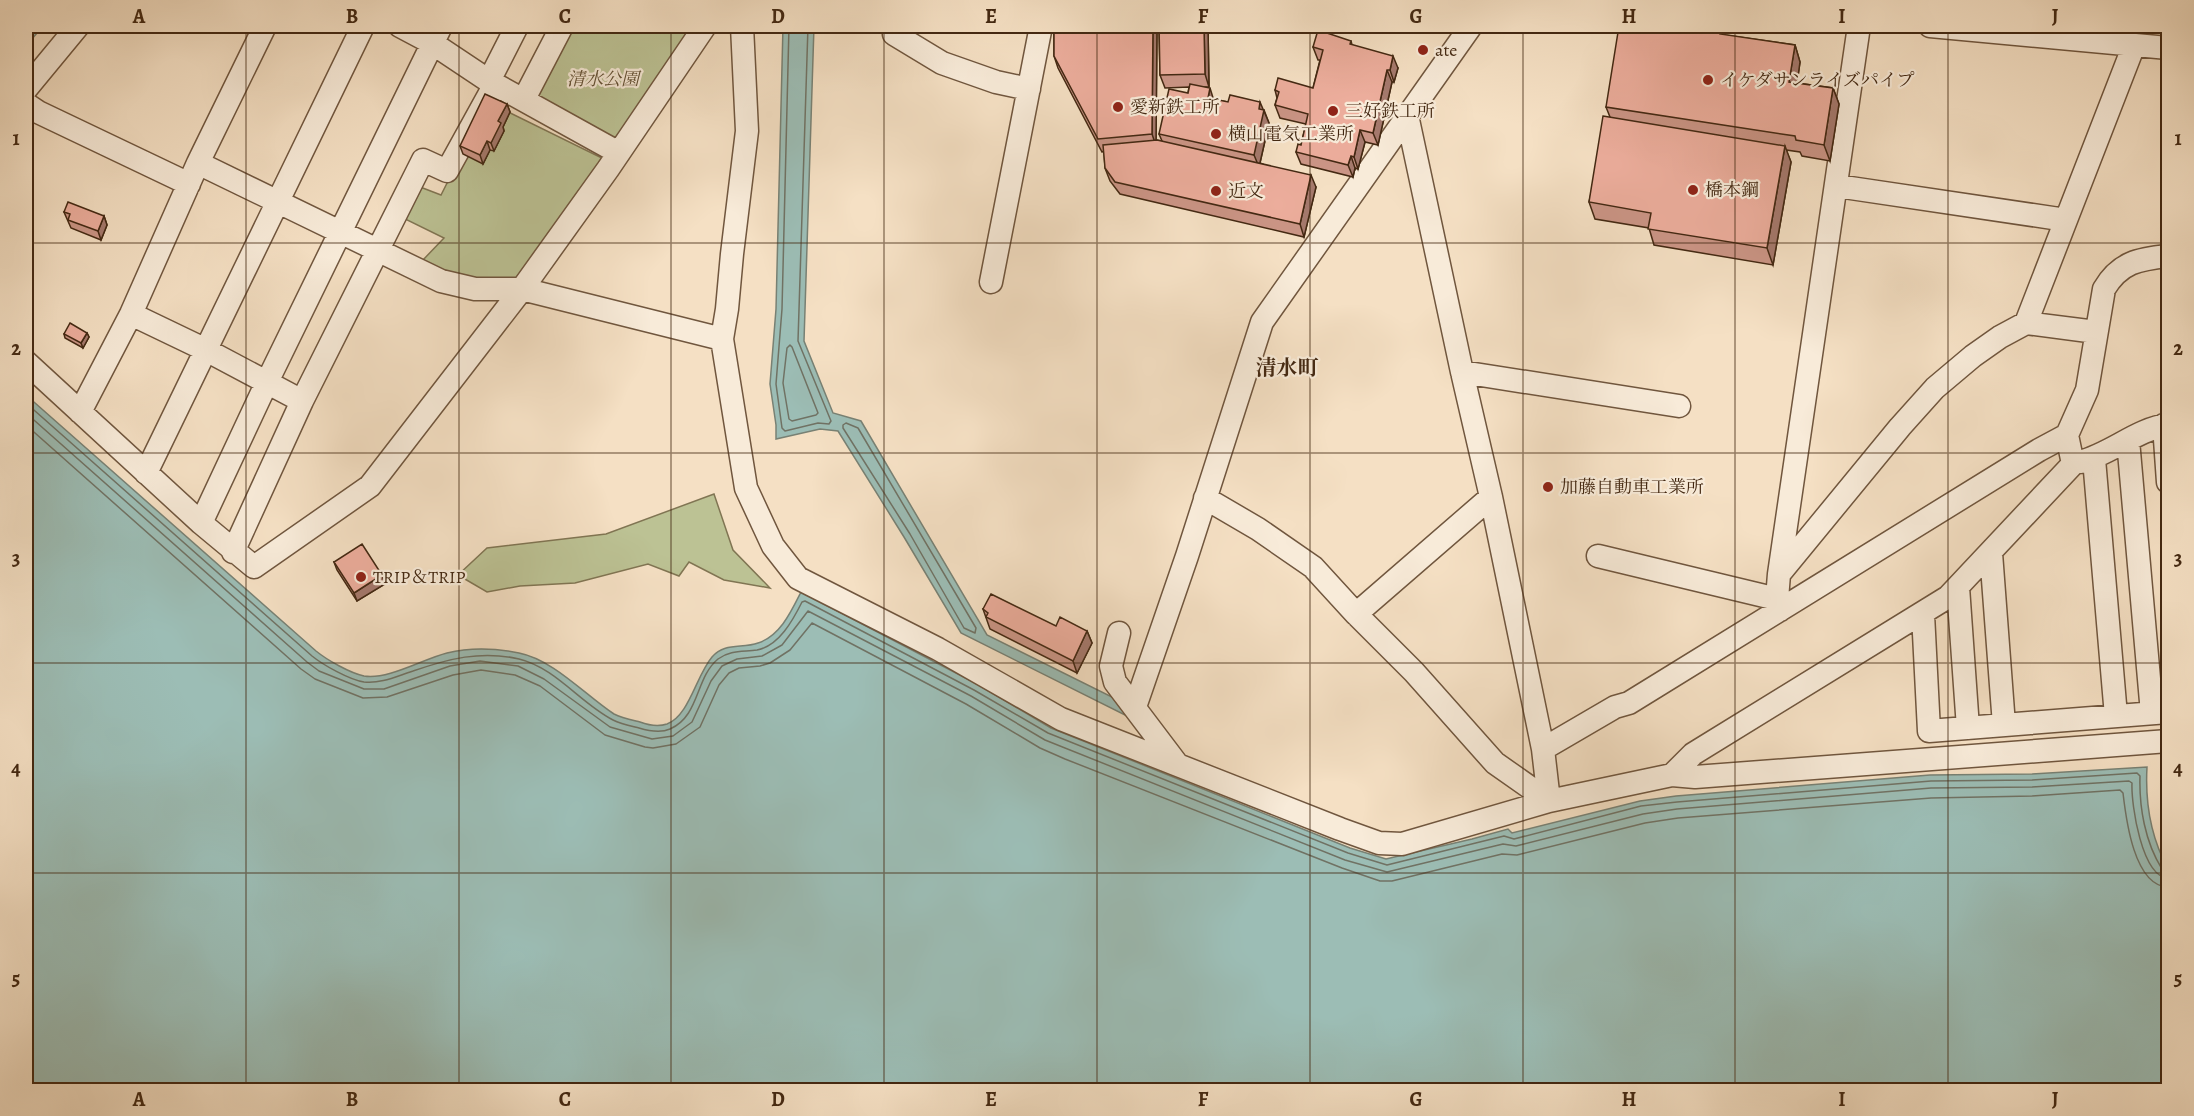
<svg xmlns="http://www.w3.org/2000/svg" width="2194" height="1116" viewBox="0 0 2194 1116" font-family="Alegreya,'Noto Serif JP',serif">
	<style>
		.green { fill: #bcc294; stroke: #807553; stroke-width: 1.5 }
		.water { fill: #9cbdb5; stroke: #788174; stroke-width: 1.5 }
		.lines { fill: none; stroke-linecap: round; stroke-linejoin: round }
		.shore { stroke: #707264; stroke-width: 1.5 }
		.minor-casing { stroke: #70563e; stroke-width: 25 }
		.minor { stroke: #f8ebd9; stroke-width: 22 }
		.wall { fill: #cb9586; stroke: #432812; stroke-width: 1.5 }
		.shaded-wall { fill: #a5796d; stroke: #432812; stroke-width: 1.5 }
		.building { fill: #ecad9c; stroke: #432812; stroke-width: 1.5 }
		.grid { fill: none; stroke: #432812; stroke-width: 1.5; stroke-opacity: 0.55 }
		.poi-dot { fill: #8f2418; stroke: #f8ebd9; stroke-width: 2 }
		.labels { text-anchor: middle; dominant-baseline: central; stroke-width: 4.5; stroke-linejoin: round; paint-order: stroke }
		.poi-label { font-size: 18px; fill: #432812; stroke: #f8ebd9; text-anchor: start }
		.park-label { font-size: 18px; font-style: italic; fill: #614e32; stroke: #f8ebd9 }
		.quarter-label { font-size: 21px; font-weight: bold; fill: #432812; stroke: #f8ebd9 }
		.neatline { fill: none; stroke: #432812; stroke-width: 2 }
		.grid-label { font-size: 20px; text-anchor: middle; font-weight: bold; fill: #432812 }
	</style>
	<rect width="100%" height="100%" fill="#f5e0c4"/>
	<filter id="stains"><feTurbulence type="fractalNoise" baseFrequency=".00333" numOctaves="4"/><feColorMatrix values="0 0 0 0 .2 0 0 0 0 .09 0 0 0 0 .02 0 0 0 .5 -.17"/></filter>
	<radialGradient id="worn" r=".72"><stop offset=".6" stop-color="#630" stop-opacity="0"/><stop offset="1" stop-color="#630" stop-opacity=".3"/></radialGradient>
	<!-- green -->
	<path class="green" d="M 566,26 L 705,26 L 626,143 L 603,141 L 528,98 Z
		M 488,102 L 606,160 L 520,282 L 448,275 L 422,261 L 444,238 L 401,217 L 415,185 L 441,195 Z
		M 714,494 L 733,550 L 770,588 L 724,580 L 689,562 L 679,576 L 648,564 L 575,583 L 520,586 L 487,592 L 458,575 L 487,548 L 606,534 Z"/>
	<!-- water -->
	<path class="water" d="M 26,26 L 43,26 L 26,46 Z
		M 783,26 L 814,26 L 804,341 L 833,413 L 861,421 L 987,635 L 1120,701 L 1125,715 L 961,633 L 904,537 L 838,431 L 820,429 L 776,439 L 776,425 L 770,384 L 776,309 Z
		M 26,395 L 316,651 C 327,660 350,673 364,676 C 388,680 423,659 447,653 C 471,647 495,648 519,653 C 554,660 585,695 614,714 C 622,718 632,720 640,722 C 648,725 658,727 667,724 C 689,716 696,676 712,657 C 725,642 742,649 758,643 C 780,636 791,612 801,592 L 977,684 L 1051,728 L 1350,848 L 1386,859 L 1472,839 L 1508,829 L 1512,833 L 1640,801 L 1676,796 L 1930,775 L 2032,774 L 2147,767 C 2145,803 2151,838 2168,869 L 2168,1090 L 26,1090 Z"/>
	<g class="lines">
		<!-- shore -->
		<path class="shore" d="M 789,26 L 782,309 L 776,384 L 782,428 L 785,431 L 818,423 L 829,424 L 831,421 L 798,341 L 808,26
			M 790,345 L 792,347 L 818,413 L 816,415 L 792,421 L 789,419 L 783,383 L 787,348 Z
			M 26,403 L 312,656 C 323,665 350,680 364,682 C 381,684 397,676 413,671 C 448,659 481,650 519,659 C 556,668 580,703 613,720 C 621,724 631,726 639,728 C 649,731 661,733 670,729 C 700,716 695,678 718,659 C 730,650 743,652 757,650 C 779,646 793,620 802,602 L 805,601 L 974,690 L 1048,733 L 1348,853 L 1387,865 L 1504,836 L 1514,839 L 1641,806 L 1677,802 L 1931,781 L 2032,780 L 2137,773 L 2140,776 C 2139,807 2145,842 2162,869 L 2168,871
			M 26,413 L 307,662 L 319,671 L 364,689 L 384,689 L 450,666 L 480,661 L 518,666 L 544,679 L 610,727 L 652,739 L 673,736 L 692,722 L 711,681 L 722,666 L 737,659 L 762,656 L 782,645 L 808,611 L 971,696 L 1045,740 L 1345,860 L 1387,872 L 1503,844 L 1516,846 L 1643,814 L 1677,809 L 1931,788 L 2032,787 L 2129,781 L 2132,783 C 2131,805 2142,877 2168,878
			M 846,423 L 858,428 L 976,628 L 975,633 L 964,628 L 910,534 L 843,428 L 843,425 Z
			M 26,425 L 301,669 L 315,679 L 363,698 L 387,697 L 453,675 L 481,670 L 515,675 L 540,686 L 605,735 L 645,747 L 653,748 L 676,744 L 700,727 L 719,685 L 729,673 L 739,668 L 760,666 L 770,663 L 790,650 L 812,623 L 966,704 L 1040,748 L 1065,759 L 1342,868 L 1380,881 L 1392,881 L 1502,854 L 1517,855 L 1645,823 L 1678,818 L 1931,798 L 2032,796 L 2120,790 L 2123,793 C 2126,819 2134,886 2168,887"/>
		<defs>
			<path id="minor" d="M 400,26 L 432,43 L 489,81 L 619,153
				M 742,26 L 747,131 L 732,254 L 727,309 L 722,339 L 746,488 L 773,546 L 798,578 L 938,649 L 1061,719 L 1340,829 L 1379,843 L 1402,844 L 1549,801 L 1672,775 L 1695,777 L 2168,741
				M 899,26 L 894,34 L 942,63 L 996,82 L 1029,89
				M 1930,26 L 2168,48
				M 489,81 L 517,26
				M 26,89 L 78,26
				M 524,99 L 562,26
				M 26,104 L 38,112 L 189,184
				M 1407,115 L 1462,372 L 1491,497 L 1543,749 L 1549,801
				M 198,163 L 441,281 L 475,289 L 522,289 L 722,339
				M 1837,186 L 2066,220
				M 991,282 L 1041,26
				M 131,314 L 206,350 L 302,401
				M 2026,323 L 2134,45
				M 26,362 L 201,523 L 254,567 L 370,486 L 522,289 L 608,169 L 705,26
				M 1462,372 L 1679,406
				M 80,412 L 131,314 L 198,163 L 265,26
				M 2164,425 L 2168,482
				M 2128,440 L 2152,713
				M 2094,459 L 2116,716
				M 2080,462 C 2111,454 2137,429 2168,425
				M 146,473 L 363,26
				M 1205,498 L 1258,529 L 1313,567 L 1356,614 L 1414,672 L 1495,763 L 1549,801
				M 201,523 L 267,382 L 441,26
				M 233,552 L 302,401 L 423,160 L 447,171 L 495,84
				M 1991,553 L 2004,725
				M 1598,556 L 1777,599
				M 1780,573 L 1900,427 L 1935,388 L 1973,356 L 2000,337 L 2026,323 L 2096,332
				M 1958,587 L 1968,728
				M 1780,610 L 1777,599 L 1779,574 L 1859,26
				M 1356,614 L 1491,497
				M 1923,614 L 1929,731 L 2168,712
				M 1119,633 L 1111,666 L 1115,682 L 1177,764
				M 1135,707 L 1187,556 L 1262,322 L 1471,26
				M 1543,749 L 1615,707 L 1629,703 L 2039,450 L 2067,435 L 2087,390 L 2104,289 C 2120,262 2139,259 2168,256
				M 1672,775 L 1693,754 L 1948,597 L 2073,464 L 2067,435"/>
		</defs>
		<!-- minor casing -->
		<use href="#minor" class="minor-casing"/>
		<!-- minor -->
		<use href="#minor" class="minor"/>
	</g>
	<!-- wall -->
	<path class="wall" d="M 1054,26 L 1157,26 L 1156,140 L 1162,141 L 1159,134 L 1188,93 L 1189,87 L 1165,88 L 1160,75 L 1159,26 L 1208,26 L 1209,87 L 1203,87 L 1214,99 L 1264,110 L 1269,123 L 1260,163 L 1316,187 L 1304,237 L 1120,194 L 1110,181 L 1105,168 L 1104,151 L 1102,152 L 1058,68 L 1054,56 Z
		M 1722,27 L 1725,35 L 1795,45 L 1800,62 L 1797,83 L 1833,88 L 1839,104 L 1830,161 L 1802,156 L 1800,152 L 1786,150 L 1791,162 L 1773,265 L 1654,245 L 1649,228 L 1595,219 L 1589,202 L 1610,117 L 1606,107 L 1702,30 Z
		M 1351,41 L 1352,45 L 1398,68 L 1394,82 L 1392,82 L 1378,145 L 1365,142 L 1358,169 L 1355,168 L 1353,177 L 1301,164 L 1296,152 L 1301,145 L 1306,124 L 1280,118 L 1275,105 L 1277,98 L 1275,90 L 1313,88 L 1320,60 L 1318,60 L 1313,47 Z
		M 507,104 L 510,112 L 503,127 L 504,131 L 494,151 L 490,150 L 483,164 L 463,154 L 460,146 Z
		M 64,212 L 104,216 L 107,225 L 101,240 L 71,228 Z
		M 87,333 L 89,337 L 83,348 L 65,338 L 64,334 Z
		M 334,562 L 382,575 L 385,584 L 357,601 L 337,570 Z
		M 983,609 L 1056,626 L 1087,631 L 1092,643 L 1077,673 L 990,629 Z"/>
	<!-- shaded-wall -->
	<path class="shaded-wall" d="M 1153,26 L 1157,26 L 1156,146 L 1152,134 Z
		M 1204,26 L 1208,26 L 1209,87 L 1205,74 Z
		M 1795,45 L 1800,62 L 1795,98 L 1789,82 Z
		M 1393,56 L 1398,68 L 1394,82 L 1390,70 Z
		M 1387,70 L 1392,82 L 1378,145 L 1373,133 Z
		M 1210,88 L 1214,101 L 1208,98 Z
		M 1833,88 L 1839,104 L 1830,161 L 1824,145 Z
		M 1260,102 L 1269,123 L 1259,167 L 1254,155 L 1259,109 Z
		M 507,104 L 510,112 L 503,127 L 504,131 L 494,151 L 491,143 L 498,121 Z
		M 1360,130 L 1365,142 L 1358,169 L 1354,157 Z
		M 487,141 L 490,150 L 483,164 L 480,155 Z
		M 1785,146 L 1791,162 L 1773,265 L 1767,248 Z
		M 1351,156 L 1355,168 L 1353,177 L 1348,165 Z
		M 1311,175 L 1316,187 L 1304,237 L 1300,224 Z
		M 104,216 L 107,225 L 101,240 L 98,231 Z
		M 87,333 L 89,337 L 83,348 L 81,343 Z
		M 382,575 L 385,584 L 357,601 L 354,593 Z
		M 1087,631 L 1092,643 L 1077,673 L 1073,661 Z"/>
	<!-- building -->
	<path class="building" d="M 1054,26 L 1153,26 L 1152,134 L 1098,139 L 1054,56 Z
		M 1159,26 L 1204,26 L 1205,74 L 1160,75 Z
		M 1619,26 L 1674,26 L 1702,30 L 1702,26 L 1715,26 L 1722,27 L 1720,34 L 1795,45 L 1789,82 L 1833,88 L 1824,145 L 1796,140 L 1795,136 L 1606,107 Z
		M 1318,30 L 1351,41 L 1350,44 L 1393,56 L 1390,70 L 1387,70 L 1373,133 L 1360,130 L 1354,157 L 1351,156 L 1348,165 L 1296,152 L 1298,144 L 1301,145 L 1308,114 L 1275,105 L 1279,92 L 1275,90 L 1278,78 L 1313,88 L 1323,50 L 1313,47 Z
		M 1190,84 L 1210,88 L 1208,98 L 1228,102 L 1230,95 L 1260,102 L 1259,109 L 1264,110 L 1254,155 L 1159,134 L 1169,89 L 1188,93 Z
		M 485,94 L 507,104 L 498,121 L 501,123 L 491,143 L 487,141 L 480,155 L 460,146 Z
		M 1603,116 L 1785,146 L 1767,248 L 1648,229 L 1651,213 L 1589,202 Z
		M 1157,140 L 1311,175 L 1300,224 L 1115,182 L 1105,168 L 1103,145 Z
		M 68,202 L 104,216 L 98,231 L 68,220 L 70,214 L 64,212 Z
		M 70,323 L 87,333 L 81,343 L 64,334 Z
		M 362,544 L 382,575 L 354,593 L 334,562 Z
		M 991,594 L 1056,626 L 1060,617 L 1087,631 L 1073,661 L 986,617 L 988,613 L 983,609 Z"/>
	<!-- grid -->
	<path class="grid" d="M 246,26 L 246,1090M 459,26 L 459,1090M 671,26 L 671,1090M 884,26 L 884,1090M 1097,26 L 1097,1090M 1310,26 L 1310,1090M 1523,26 L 1523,1090M 1735,26 L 1735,1090M 1948,26 L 1948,1090M 26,243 L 2168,243M 26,453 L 2168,453M 26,663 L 2168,663M 26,873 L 2168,873"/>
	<!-- markers -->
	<g class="poi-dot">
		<circle cx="1423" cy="50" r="6"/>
		<circle cx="1708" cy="80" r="6"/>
		<circle cx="1118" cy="107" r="6"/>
		<circle cx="1333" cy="111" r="6"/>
		<circle cx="1216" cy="134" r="6"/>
		<circle cx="1693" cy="190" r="6"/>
		<circle cx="1216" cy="191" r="6"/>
		<circle cx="1548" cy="487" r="6"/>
		<circle cx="361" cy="577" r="6"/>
	</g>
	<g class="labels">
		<!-- poi labels -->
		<g class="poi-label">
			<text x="1435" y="50">ate</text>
			<text x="1720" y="80">イケダサンライズパイプ</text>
			<text x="1130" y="107">愛新鉄工所</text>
			<text x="1345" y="111">三好鉄工所</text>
			<text x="1228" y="134">横山電気工業所</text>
			<text x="1705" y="190">橋本鋼</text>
			<text x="1228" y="191">近文</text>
			<text x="1560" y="487">加藤自動車工業所</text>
			<text x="373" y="577">TRIP＆TRIP</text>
		</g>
		<!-- park labels -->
		<g class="park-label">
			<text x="603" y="79">清水公園</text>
		</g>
		<!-- quarter labels -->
		<g class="quarter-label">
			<text x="1287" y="368">清水町</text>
		</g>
	</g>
	<!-- margin -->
	<rect width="2194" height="1116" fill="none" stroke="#f5e0c4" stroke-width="66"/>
	<rect x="33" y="33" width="2128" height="1050" class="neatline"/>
	<g class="grid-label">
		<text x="139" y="23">A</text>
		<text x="352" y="23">B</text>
		<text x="565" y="23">C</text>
		<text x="778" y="23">D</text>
		<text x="991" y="23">E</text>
		<text x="1203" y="23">F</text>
		<text x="1416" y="23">G</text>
		<text x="1629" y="23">H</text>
		<text x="1842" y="23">I</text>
		<text x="2055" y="23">J</text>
		<text x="16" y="145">1</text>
		<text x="2178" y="145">1</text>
		<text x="16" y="355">2</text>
		<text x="2178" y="355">2</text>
		<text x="16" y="565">3</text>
		<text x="2178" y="565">3</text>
		<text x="16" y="775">4</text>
		<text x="2178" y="775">4</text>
		<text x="16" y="985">5</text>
		<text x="2178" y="985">5</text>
		<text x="139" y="1106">A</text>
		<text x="352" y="1106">B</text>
		<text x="565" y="1106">C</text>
		<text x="778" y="1106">D</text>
		<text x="991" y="1106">E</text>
		<text x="1203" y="1106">F</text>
		<text x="1416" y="1106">G</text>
		<text x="1629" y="1106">H</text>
		<text x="1842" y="1106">I</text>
		<text x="2055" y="1106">J</text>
	</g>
	<rect width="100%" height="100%" filter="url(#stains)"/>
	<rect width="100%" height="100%" fill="url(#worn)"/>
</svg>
